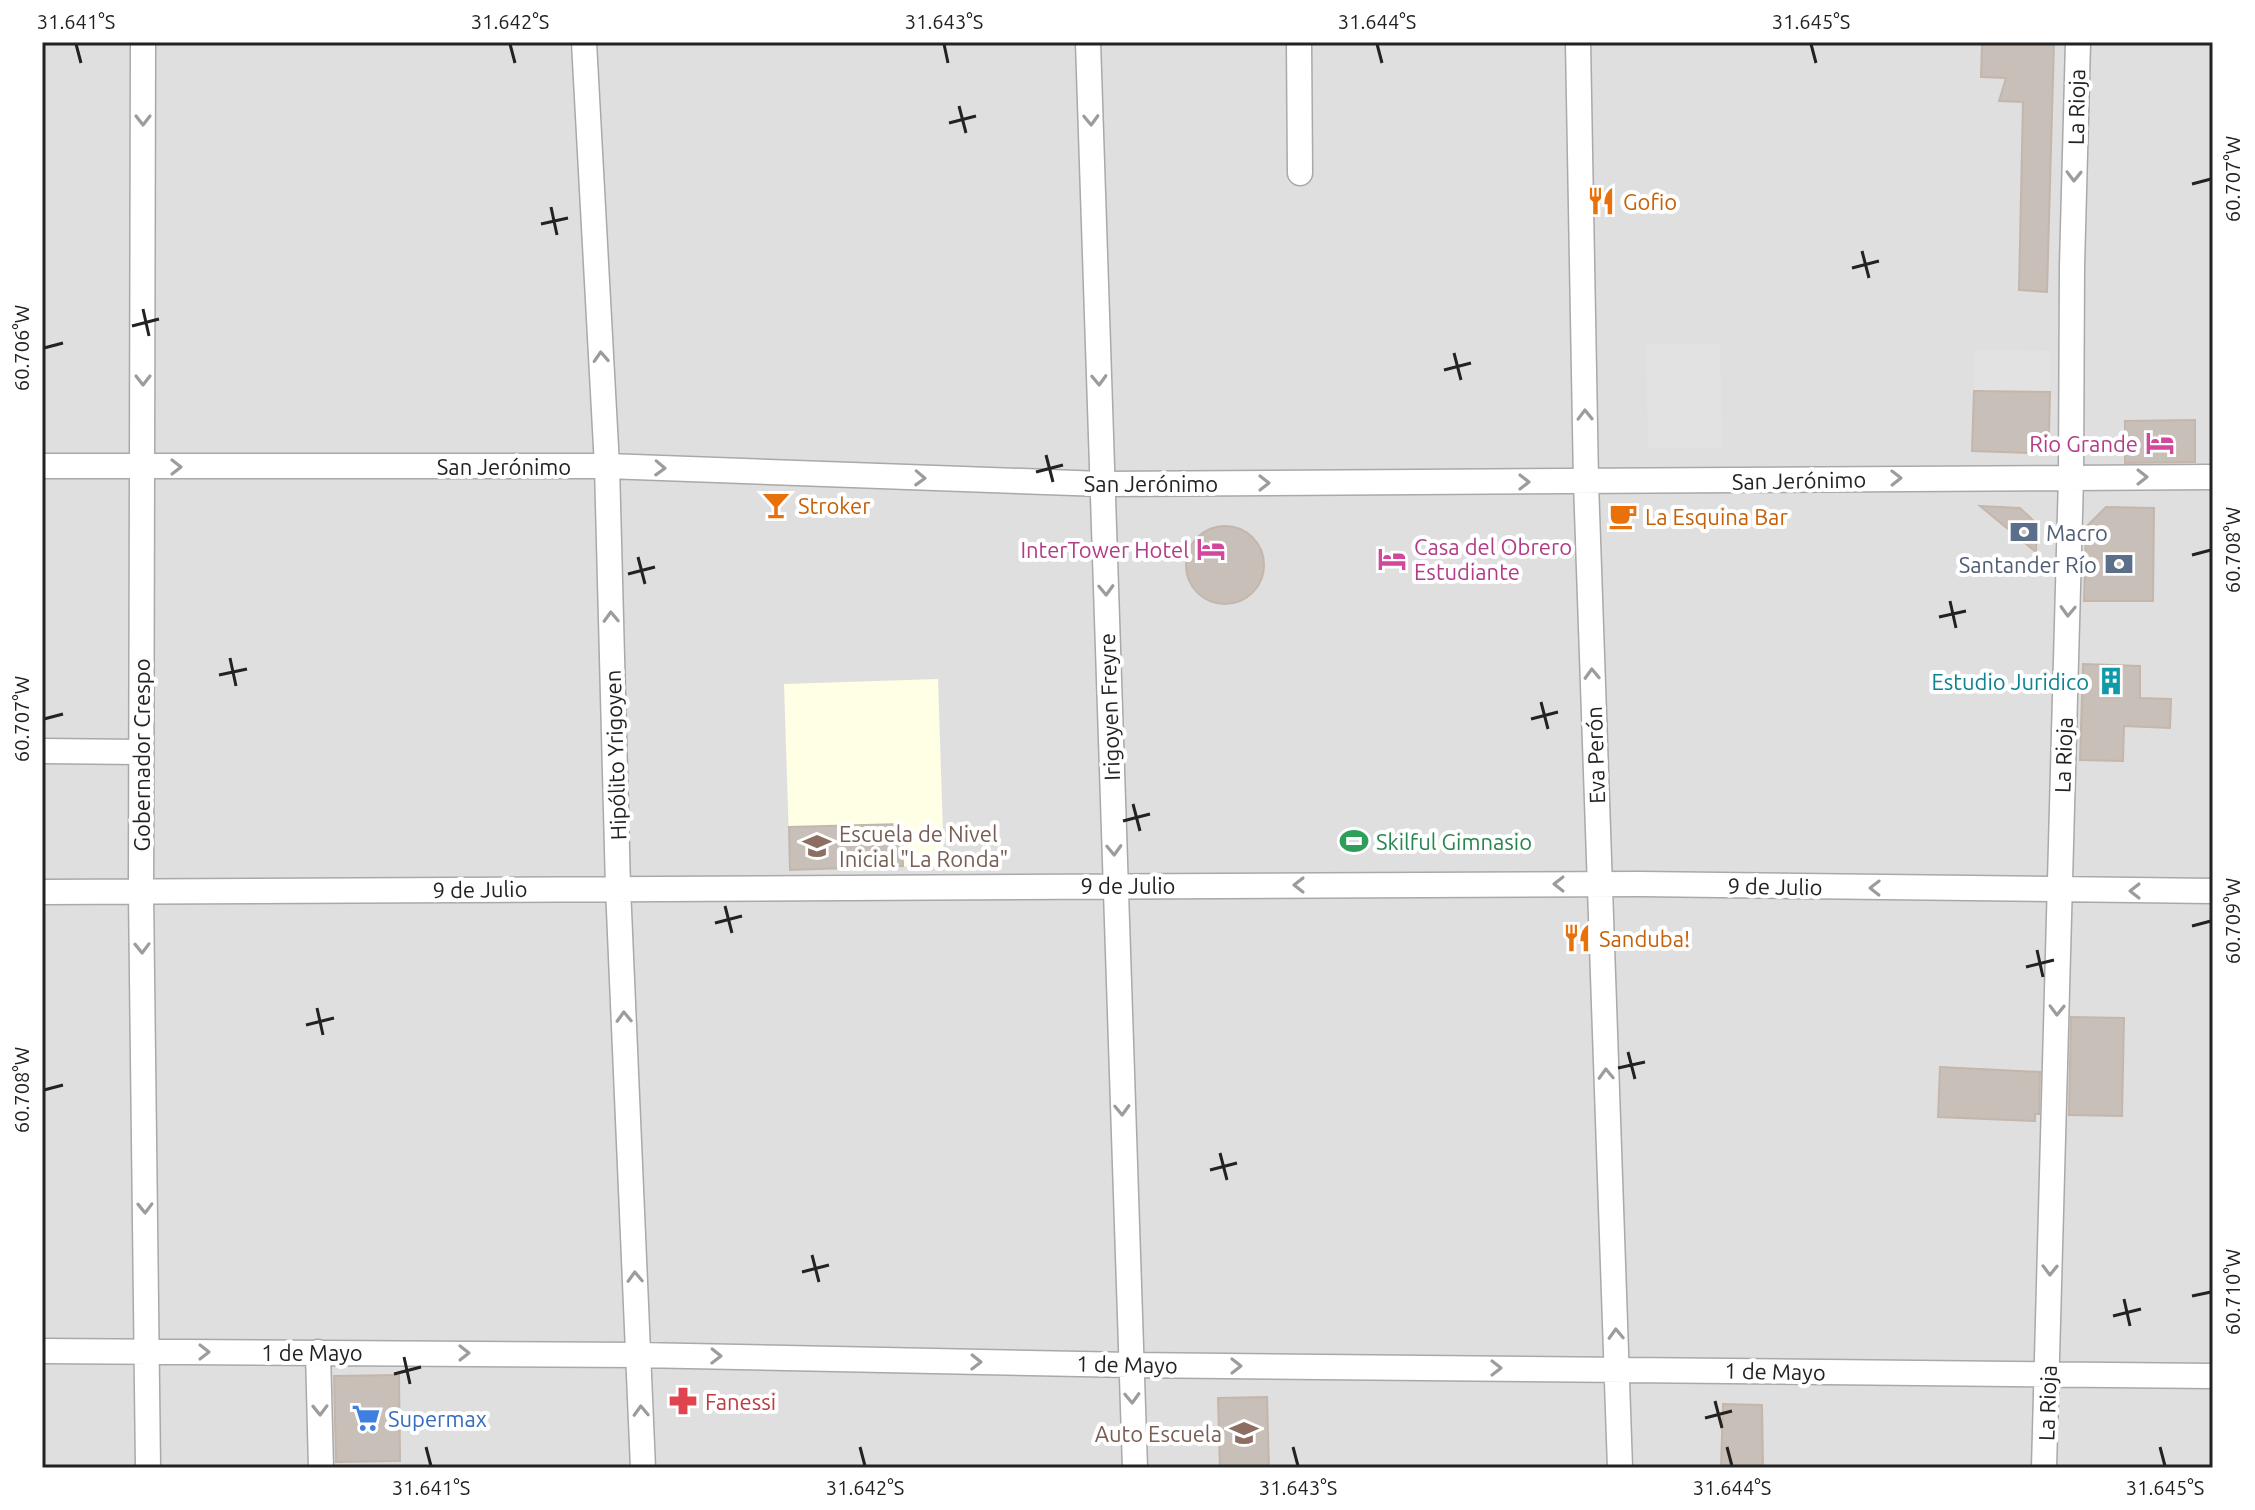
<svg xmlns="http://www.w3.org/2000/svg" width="2255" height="1510" viewBox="0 0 2255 1510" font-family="Ubuntu,sans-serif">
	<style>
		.residential { fill: #e0dfdf }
		.education { fill: #ffffe5 }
		.parking { fill: #e2e2e2 }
		.building { fill: #c7bfb8; stroke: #c4b6ab; stroke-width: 2 }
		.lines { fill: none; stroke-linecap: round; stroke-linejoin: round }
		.minor-casing { stroke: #a9a9a9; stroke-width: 27 }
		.minor { stroke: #fff; stroke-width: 24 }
		.oneway { stroke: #9c9c9c }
		.ticks { fill: none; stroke: #222; stroke-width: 3 }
		.labels { text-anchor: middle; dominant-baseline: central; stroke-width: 8; stroke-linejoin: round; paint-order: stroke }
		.street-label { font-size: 22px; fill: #222; stroke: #fff }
		.food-label { font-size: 22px; fill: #c56008; stroke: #fff; text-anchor: start }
		.hotel-label { font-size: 22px; fill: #b23c85; stroke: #fff; text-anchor: end }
		.service-label { font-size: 22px; fill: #4e5e75; stroke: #fff; text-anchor: start }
		.culture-label { font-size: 22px; fill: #0d838f; stroke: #fff; text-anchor: end }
		.education-label { font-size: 22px; fill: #785e54; stroke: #fff; text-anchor: start }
		.leisure-label { font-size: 22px; fill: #27864d; stroke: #fff; text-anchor: start }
		.health-label { font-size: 22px; fill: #be3a42; stroke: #fff; text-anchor: start }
		.shop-label { font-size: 22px; fill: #366cbe; stroke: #fff; text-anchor: start }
		.neatline { fill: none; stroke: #222; stroke-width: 3 }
		.ticks-label { font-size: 20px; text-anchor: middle; fill: #222 }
	</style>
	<rect width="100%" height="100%" fill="#f2efe9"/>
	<!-- residential -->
	<path class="residential" d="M 42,42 L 2213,42 L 2213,1468 L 42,1468 Z"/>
	<!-- education -->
	<path class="education" d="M 938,679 L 944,865 L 790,870 L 784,684 Z"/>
	<!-- parking -->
	<path class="parking" d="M 1646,344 L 1720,344 L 1722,448 L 1648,448 Z
		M 1974,350 L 2050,351 L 2050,392 L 1974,391 Z"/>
	<!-- building -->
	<path class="building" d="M 1982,42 L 2054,42 L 2047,292 L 2019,290 L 2023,102 L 1999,101 L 2006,78 L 1981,77 Z
		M 1974,391 L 2050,392 L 2049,433 L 2029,453 L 1972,451 Z
		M 2195,420 L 2195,462 L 2125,463 L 2125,421 Z
		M 1980,506 L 2020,508 L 2037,524 L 2036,552 Z
		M 2106,507 L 2154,508 L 2153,601 L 2084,601 L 2086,527 Z
		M1186 565a39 39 0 1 1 78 0a39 39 0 1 1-78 0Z
		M 2083,664 L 2140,666 L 2140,698 L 2171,699 L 2170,728 L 2124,726 L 2123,761 L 2080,760 Z
		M 902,824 L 903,866 L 790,870 L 789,827 Z
		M 2071,1017 L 2124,1018 L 2122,1116 L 2069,1115 Z
		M 1940,1067 L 2040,1072 L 2039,1114 L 2035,1114 L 2035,1121 L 1938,1117 Z
		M 399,1375 L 400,1461 L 336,1462 L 334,1376 Z
		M 1267,1397 L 1269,1468 L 1220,1468 L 1218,1398 Z
		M 1723,1404 L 1762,1405 L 1763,1468 L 1721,1468 Z"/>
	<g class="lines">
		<defs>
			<path id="minor" d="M 143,42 L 141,893 L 148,1468
				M 584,42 L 607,466 L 618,887 L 643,1468
				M 1088,42 L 1135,1468
				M 1299,42 L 1300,173
				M 1578,42 L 1586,482 L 1620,1468
				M 42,466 L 607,466 L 1102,484 L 2213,477
				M 42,751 L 141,752
				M 42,892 L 1640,884 L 2213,891
				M 42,1351 L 638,1355 L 1131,1365 L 2213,1376
				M 318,1352 L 321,1468
				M 2044,1468 L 2071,477 L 2072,266 L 2078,42"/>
		</defs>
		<!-- minor casing -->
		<use href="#minor" class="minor-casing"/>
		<!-- minor -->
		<use href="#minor" class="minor"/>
	</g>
	<!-- one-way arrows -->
	<defs><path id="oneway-chevron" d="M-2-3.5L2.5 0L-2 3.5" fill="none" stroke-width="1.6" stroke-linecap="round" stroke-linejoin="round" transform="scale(2)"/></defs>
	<g class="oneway">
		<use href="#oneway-chevron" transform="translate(143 120) rotate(90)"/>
		<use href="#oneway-chevron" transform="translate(1091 120) rotate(88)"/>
		<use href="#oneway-chevron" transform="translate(2074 176) rotate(91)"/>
		<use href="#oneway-chevron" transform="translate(601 357) rotate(-93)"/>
		<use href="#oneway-chevron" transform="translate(143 380) rotate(90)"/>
		<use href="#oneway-chevron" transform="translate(1099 380) rotate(88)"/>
		<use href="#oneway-chevron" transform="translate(1585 415) rotate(-91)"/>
		<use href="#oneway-chevron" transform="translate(176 467)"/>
		<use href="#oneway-chevron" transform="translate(660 468) rotate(2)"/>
		<use href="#oneway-chevron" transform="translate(2142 477)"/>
		<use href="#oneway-chevron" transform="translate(920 478) rotate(2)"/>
		<use href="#oneway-chevron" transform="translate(1896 478) rotate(-1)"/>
		<use href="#oneway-chevron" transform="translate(1524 482)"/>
		<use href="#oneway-chevron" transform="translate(1264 483)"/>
		<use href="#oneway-chevron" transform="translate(1106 590) rotate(88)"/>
		<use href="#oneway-chevron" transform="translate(2068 611) rotate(92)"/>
		<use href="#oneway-chevron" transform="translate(611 617) rotate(-92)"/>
		<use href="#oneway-chevron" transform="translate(1592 674) rotate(-92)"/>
		<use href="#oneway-chevron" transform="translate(1114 850) rotate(88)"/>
		<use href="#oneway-chevron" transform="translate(1559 884) rotate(180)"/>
		<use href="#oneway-chevron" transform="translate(1299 885) rotate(180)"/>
		<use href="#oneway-chevron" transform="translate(1875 888) rotate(-179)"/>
		<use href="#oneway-chevron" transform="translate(2135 891) rotate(-180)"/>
		<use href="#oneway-chevron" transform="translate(142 948) rotate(89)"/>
		<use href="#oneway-chevron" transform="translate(2057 1010) rotate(91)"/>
		<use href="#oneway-chevron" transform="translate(624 1017) rotate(-92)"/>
		<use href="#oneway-chevron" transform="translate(1606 1074) rotate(-92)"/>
		<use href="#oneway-chevron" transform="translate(1122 1110) rotate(88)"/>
		<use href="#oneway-chevron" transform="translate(145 1208) rotate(89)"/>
		<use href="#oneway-chevron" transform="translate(2050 1270) rotate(91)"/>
		<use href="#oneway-chevron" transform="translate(635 1277) rotate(-92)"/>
		<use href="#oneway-chevron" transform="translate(1616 1334) rotate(-92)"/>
		<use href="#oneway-chevron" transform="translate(204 1352)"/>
		<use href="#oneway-chevron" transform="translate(464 1353)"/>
		<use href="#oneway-chevron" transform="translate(716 1356) rotate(1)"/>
		<use href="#oneway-chevron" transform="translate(976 1362) rotate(1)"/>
		<use href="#oneway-chevron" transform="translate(1236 1366)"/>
		<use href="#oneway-chevron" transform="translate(1496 1368)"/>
		<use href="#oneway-chevron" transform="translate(1132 1398) rotate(88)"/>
		<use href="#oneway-chevron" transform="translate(320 1410) rotate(89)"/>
		<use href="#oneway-chevron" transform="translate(641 1411) rotate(-92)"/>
	</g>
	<!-- ticks -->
	<path class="ticks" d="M 76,44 L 81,63M 510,44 L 515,63M 944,44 L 948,63M 1377,44 L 1382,63M 1811,44 L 1816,63M 959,106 L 966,133M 949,123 L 976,116M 2192,184 L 2211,179M 551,207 L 557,235M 541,224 L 568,218M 1862,251 L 1869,278M 1852,268 L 1879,261M 143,309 L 149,336M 132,326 L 159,319M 44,348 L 63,343M 1454,353 L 1461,380M 1444,370 L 1471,363M 1046,455 L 1053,482M 1036,472 L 1063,465M 2192,555 L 2211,550M 638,557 L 645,584M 628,574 L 655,567M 1950,601 L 1956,628M 1939,617 L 1966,611M 230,658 L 236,686M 219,675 L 247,669M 1541,702 L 1548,729M 44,719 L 63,714M 1531,719 L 1558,712M 1133,804 L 1140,831M 1123,821 L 1150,814M 725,906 L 732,933M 715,923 L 742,916M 2192,926 L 2211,921M 2037,950 L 2043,977M 2026,967 L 2054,960M 317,1008 L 323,1035M 306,1025 L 334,1018M 1628,1052 L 1635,1079M 1618,1068 L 1645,1062M 44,1090 L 63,1085M 1220,1153 L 1227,1180M 1210,1170 L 1237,1163M 812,1255 L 819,1282M 802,1272 L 829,1265M 2192,1296 L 2211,1292M 2124,1299 L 2130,1326M 2113,1316 L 2141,1309M 404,1357 L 410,1384M 394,1374 L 421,1367M 1715,1401 L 1722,1428M 1705,1418 L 1732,1411M 426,1447 L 431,1466M 860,1447 L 865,1466M 1293,1447 L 1298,1466M 1727,1447 L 1732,1466M 2160,1447 L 2165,1466"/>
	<!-- icons -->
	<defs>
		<symbol id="restaurant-bare" viewBox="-9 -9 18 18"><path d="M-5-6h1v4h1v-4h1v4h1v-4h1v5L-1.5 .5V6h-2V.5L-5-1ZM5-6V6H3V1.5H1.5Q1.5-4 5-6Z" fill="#e8710a" stroke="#fff" stroke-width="2.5" paint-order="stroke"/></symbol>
		<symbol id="hotel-bare" viewBox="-9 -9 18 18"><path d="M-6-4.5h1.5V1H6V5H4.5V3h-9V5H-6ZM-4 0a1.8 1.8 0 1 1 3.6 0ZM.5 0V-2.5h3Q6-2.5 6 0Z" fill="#d1479c" stroke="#fff" stroke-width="2.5" paint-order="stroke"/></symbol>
		<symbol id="bar-bare" viewBox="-9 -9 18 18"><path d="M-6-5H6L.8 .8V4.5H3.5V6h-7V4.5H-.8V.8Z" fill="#e8710a" stroke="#fff" stroke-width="2.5" paint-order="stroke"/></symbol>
		<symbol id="cafe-bare" viewBox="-9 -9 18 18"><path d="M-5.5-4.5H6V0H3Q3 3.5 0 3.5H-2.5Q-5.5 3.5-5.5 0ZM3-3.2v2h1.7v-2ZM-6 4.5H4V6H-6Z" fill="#e8710a" stroke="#fff" stroke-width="2.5" paint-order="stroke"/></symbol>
		<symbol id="bank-bare" viewBox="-9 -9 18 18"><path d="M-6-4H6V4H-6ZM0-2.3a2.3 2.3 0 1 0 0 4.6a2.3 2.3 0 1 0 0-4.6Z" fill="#5c6f8a" stroke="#fff" stroke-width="2.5" paint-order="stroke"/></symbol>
		<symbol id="building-bare" viewBox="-9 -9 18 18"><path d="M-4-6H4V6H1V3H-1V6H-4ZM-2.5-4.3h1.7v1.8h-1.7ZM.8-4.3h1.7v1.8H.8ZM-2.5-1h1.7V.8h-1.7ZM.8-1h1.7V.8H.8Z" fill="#0f9aa8" stroke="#fff" stroke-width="2.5" paint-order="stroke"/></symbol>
		<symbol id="stadium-bare" viewBox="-9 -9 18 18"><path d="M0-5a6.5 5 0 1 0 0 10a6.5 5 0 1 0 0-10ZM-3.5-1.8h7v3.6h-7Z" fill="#2e9e5b" stroke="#fff" stroke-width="2.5" paint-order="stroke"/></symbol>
		<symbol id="school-bare" viewBox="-9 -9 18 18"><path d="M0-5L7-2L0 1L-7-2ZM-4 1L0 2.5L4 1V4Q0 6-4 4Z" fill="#8d6e63" stroke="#fff" stroke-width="2.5" paint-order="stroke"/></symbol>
		<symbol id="pharmacy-bare" viewBox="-9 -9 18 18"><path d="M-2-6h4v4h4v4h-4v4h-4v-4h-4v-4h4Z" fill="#e0444e" stroke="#fff" stroke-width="2.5" paint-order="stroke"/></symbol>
		<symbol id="supermarket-bare" viewBox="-9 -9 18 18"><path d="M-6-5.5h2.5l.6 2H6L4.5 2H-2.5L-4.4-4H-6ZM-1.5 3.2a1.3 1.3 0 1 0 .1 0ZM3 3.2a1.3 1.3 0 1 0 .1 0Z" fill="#3f7fe0" stroke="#fff" stroke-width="2.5" paint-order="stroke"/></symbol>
	</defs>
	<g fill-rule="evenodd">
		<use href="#restaurant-bare" x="1581" y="181" width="40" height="40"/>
		<use href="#hotel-bare" x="2140" y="423" width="40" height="40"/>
		<use href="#bar-bare" x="756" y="485" width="40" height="40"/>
		<use href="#cafe-bare" x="1603" y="496" width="40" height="40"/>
		<use href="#bank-bare" x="2004" y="512" width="40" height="40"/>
		<use href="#hotel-bare" x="1191" y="529" width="40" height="40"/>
		<use href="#hotel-bare" x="1372" y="539" width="40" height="40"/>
		<use href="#bank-bare" x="2099" y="544" width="40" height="40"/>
		<use href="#building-bare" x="2091" y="661" width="40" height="40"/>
		<use href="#stadium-bare" x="1334" y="821" width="40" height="40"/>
		<use href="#school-bare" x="797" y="826" width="40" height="40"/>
		<use href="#restaurant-bare" x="1557" y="918" width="40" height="40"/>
		<use href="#pharmacy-bare" x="663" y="1381" width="40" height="40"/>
		<use href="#supermarket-bare" x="346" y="1398" width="40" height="40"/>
		<use href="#school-bare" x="1224" y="1413" width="40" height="40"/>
	</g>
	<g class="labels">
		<!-- street labels -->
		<g class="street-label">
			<text transform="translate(2076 107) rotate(-89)">La Rioja</text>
			<text x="504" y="466">San Jerónimo</text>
			<text transform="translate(1799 480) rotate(-1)">San Jerónimo</text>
			<text x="1151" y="483">San Jerónimo</text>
			<text transform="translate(1109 707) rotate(-92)">Irigoyen Freyre</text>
			<text transform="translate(141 755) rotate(-90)">Gobernador Crespo</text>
			<text transform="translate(615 755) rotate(-92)">Hipólito Yrigoyen</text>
			<text transform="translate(1595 755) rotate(-92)">Eva Perón</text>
			<text transform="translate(2063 755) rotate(-88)">La Rioja</text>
			<text x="1128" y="885">9 de Julio</text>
			<text transform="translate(1775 886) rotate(1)">9 de Julio</text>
			<text transform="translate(480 889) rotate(-1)">9 de Julio</text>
			<text x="312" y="1352">1 de Mayo</text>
			<text transform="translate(1127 1364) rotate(1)">1 de Mayo</text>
			<text transform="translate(1775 1371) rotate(1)">1 de Mayo</text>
			<text transform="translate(2047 1403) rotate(-88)">La Rioja</text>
		</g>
		<!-- food labels -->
		<g class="food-label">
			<text x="1623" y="201">Gofio</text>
			<text x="798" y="505">Stroker</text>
			<text x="1645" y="516">La Esquina Bar</text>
			<text x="1599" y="938">Sanduba!</text>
		</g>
		<!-- hotel labels -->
		<g class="hotel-label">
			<text x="2138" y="443">Rio Grande</text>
			<text x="1414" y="546" text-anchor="start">Casa del Obrero<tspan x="1414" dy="25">Estudiante</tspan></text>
			<text x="1189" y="549">InterTower Hotel</text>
		</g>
		<!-- service labels -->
		<g class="service-label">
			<text x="2046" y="532">Macro</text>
			<text x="2097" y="564" text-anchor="end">Santander Río</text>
		</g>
		<!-- culture labels -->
		<g class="culture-label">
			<text x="2089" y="681">Estudio Juridico</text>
		</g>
		<!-- education labels -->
		<g class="education-label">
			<text x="839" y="833">Escuela de Nivel<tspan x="839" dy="25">Inicial "La Ronda"</tspan></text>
			<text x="1222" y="1433" text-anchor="end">Auto Escuela</text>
		</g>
		<!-- leisure labels -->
		<g class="leisure-label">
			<text x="1376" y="841">Skilful Gimnasio</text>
		</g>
		<!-- health labels -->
		<g class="health-label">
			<text x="705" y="1401">Fanessi</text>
		</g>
		<!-- shop labels -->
		<g class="shop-label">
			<text x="388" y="1418">Supermax</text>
		</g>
	</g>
	<!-- border -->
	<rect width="2255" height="1510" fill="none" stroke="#ffffff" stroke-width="88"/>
	<rect x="44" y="44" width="2167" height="1422" class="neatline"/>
	<g class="ticks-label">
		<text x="76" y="29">31.641°S</text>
		<text x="510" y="29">31.642°S</text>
		<text x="944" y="29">31.643°S</text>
		<text x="1377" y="29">31.644°S</text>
		<text x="1811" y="29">31.645°S</text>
		<text transform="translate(2233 179) rotate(-90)" y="7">60.707°W</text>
		<text transform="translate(22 348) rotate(-90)" y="7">60.706°W</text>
		<text transform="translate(2233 550) rotate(-90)" y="7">60.708°W</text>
		<text transform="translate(22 719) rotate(-90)" y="7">60.707°W</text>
		<text transform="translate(2233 921) rotate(-90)" y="7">60.709°W</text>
		<text transform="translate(22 1090) rotate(-90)" y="7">60.708°W</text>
		<text transform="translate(2233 1292) rotate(-90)" y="7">60.710°W</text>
		<text x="431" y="1495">31.641°S</text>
		<text x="865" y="1495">31.642°S</text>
		<text x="1298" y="1495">31.643°S</text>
		<text x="1732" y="1495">31.644°S</text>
		<text x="2165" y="1495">31.645°S</text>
	</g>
</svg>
